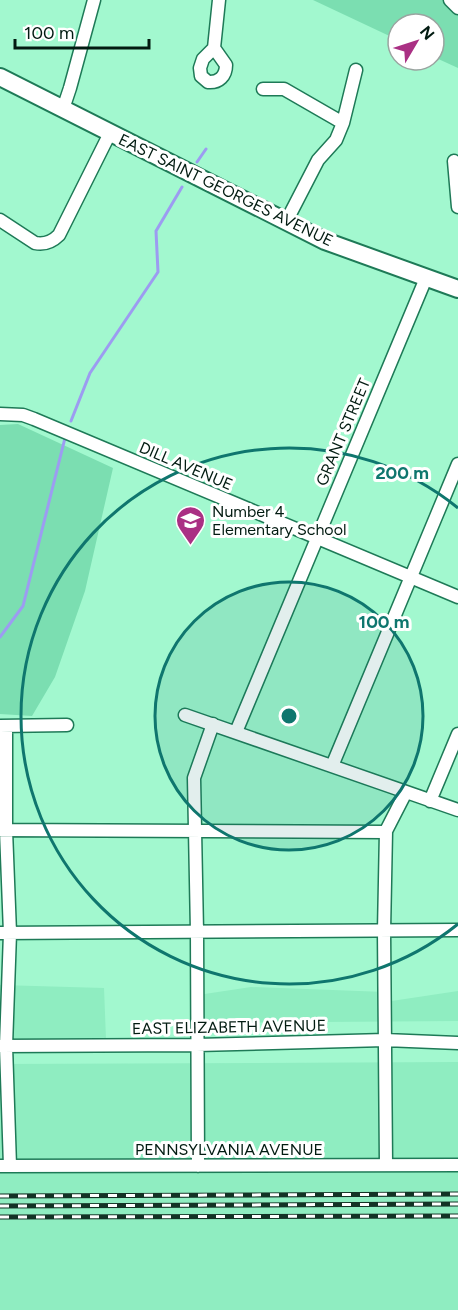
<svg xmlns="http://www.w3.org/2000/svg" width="458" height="1310" viewBox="0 0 458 1310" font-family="Figtree,sans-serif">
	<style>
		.built { fill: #8fedc1 }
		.green { fill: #7bdeb1 }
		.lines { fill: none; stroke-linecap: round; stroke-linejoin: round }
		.stream { stroke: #9c9cf1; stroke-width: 3 }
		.minor-casing { stroke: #1e7a57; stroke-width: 15 }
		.major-casing { stroke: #1e7a57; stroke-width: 20 }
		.minor { stroke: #fff; stroke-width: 12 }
		.major { stroke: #fff; stroke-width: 16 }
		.rail-casing { stroke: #133225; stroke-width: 5 }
		.rail { stroke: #fff; stroke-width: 3; stroke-dasharray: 9; stroke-linecap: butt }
		.ring { fill: none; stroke: #0f766e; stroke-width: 3 }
		.labels { text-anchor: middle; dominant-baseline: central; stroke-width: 6; stroke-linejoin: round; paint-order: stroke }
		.street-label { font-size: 16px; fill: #021b11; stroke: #fff }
		.poi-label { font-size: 16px; fill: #021b11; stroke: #fff; text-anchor: start }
		.centre { fill: #0f766e; stroke: #fff; stroke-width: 3 }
		.ring-label { font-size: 18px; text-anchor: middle; font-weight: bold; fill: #0f766e; stroke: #fff; stroke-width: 6; stroke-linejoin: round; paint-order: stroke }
	</style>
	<rect width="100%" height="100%" fill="#a2f8cf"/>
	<!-- built -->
	<path class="built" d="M 0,985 L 104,988 L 106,1039 L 0,1040 Z
		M 251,987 L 385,992 L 385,1002 L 458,991 L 458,1021 L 198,1023 L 198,995 Z
		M 458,1062 L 458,1310 L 0,1310 L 0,1064 Z"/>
	<!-- green -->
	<path class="green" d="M 313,0 L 458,0 L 458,68 L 434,57 L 434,24 L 398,24 L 398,40 Z
		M 18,424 L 113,468 L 85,591 L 55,677 L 32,716 L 0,714 L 0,425 Z"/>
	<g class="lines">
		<!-- stream -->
		<path class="stream" d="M 197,162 L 206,149
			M 71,421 L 90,373 L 158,272 L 156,231 L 182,187
			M 0,637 L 23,606 L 65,438"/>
		<defs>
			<path id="minor" d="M 450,0 L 458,8
				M 214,48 L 226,65 C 226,76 219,83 208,82 L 201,76 L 200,68 L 203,59 L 214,48 L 219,0
				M 263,89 L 284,89 L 343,123
				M 63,109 L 70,88 L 94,0
				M 454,161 L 458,207
				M 0,220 L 35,243 C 45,245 52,242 59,235 L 110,133
				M 286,222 L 318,160 L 336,140 L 343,123 L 356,70
				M 0,414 L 23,415 L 34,419 L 458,597
				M 185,715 L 458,810
				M 0,726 L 67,725
				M 6,726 L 6,830 L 10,933 L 6,1046 L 10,1166
				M 236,732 L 426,278
				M 332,766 L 458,464
				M 430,801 L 458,734
				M 0,830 L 386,832
				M 0,933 L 458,930
				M 0,1046 L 197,1045 L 385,1040 L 458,1043
				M 386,1164 L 384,931 L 386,831 L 406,792
				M 0,1166 L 458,1165
				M 198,1166 L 197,932 L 194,778 L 213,724"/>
			<path id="major" d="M 0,77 L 325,241 L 458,289"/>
		</defs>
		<!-- minor casing -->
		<use href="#minor" class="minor-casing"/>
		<!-- major casing -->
		<use href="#major" class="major-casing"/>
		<!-- minor -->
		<use href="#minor" class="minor"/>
		<!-- major -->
		<use href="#major" class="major"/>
		<defs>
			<path id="rail" d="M 0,1196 L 458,1194
				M 0,1206 L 458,1204
				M 0,1217 L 458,1216"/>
		</defs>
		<!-- rail casing -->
		<use href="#rail" class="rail-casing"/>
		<!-- rail -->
		<use href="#rail" class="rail"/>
	</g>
	<!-- distance rings -->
	<circle cx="289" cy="716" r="134" fill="#0f766e" fill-opacity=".12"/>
	<g class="ring">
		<circle cx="289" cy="716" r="134"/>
		<path d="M458 924A268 268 0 1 1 458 508"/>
	</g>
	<!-- icons -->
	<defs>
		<symbol id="school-pin" viewBox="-11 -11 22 30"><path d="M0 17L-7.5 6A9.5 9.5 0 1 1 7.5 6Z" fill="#aa3084" stroke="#fff"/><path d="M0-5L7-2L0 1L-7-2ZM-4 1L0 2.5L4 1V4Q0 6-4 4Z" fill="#fff"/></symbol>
	</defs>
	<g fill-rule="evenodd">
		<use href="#school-pin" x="174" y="504" width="33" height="45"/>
	</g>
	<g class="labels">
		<!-- street labels -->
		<g class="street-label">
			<text transform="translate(226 190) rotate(26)">EAST SAINT GEORGES AVENUE</text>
			<text transform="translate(343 432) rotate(-67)">GRANT STREET</text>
			<text transform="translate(186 466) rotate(23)">DILL AVENUE</text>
			<text transform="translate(229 1027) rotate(-1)">EAST ELIZABETH AVENUE</text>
			<text x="229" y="1149">PENNSYLVANIA AVENUE</text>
		</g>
		<!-- poi labels -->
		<g class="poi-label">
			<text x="212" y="511">Number 4<tspan x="212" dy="18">Elementary School</tspan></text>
		</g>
	</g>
	<circle cx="289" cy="716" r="9" class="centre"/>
	<g class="ring-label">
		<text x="402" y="479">200 m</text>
		<text x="384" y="628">100 m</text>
	</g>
	<!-- north arrow -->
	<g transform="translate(416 42) rotate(51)"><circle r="28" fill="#ffffff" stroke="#9aa4a0" stroke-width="1.5"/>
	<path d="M0-4.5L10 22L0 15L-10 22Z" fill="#aa3084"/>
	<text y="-9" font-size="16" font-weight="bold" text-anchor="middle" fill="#021b11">N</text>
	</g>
	<!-- scale -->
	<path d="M15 39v9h134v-9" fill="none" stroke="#021b11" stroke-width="3"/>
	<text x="24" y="39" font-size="18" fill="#021b11" stroke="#ffffff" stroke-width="4.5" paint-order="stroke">100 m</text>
</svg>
